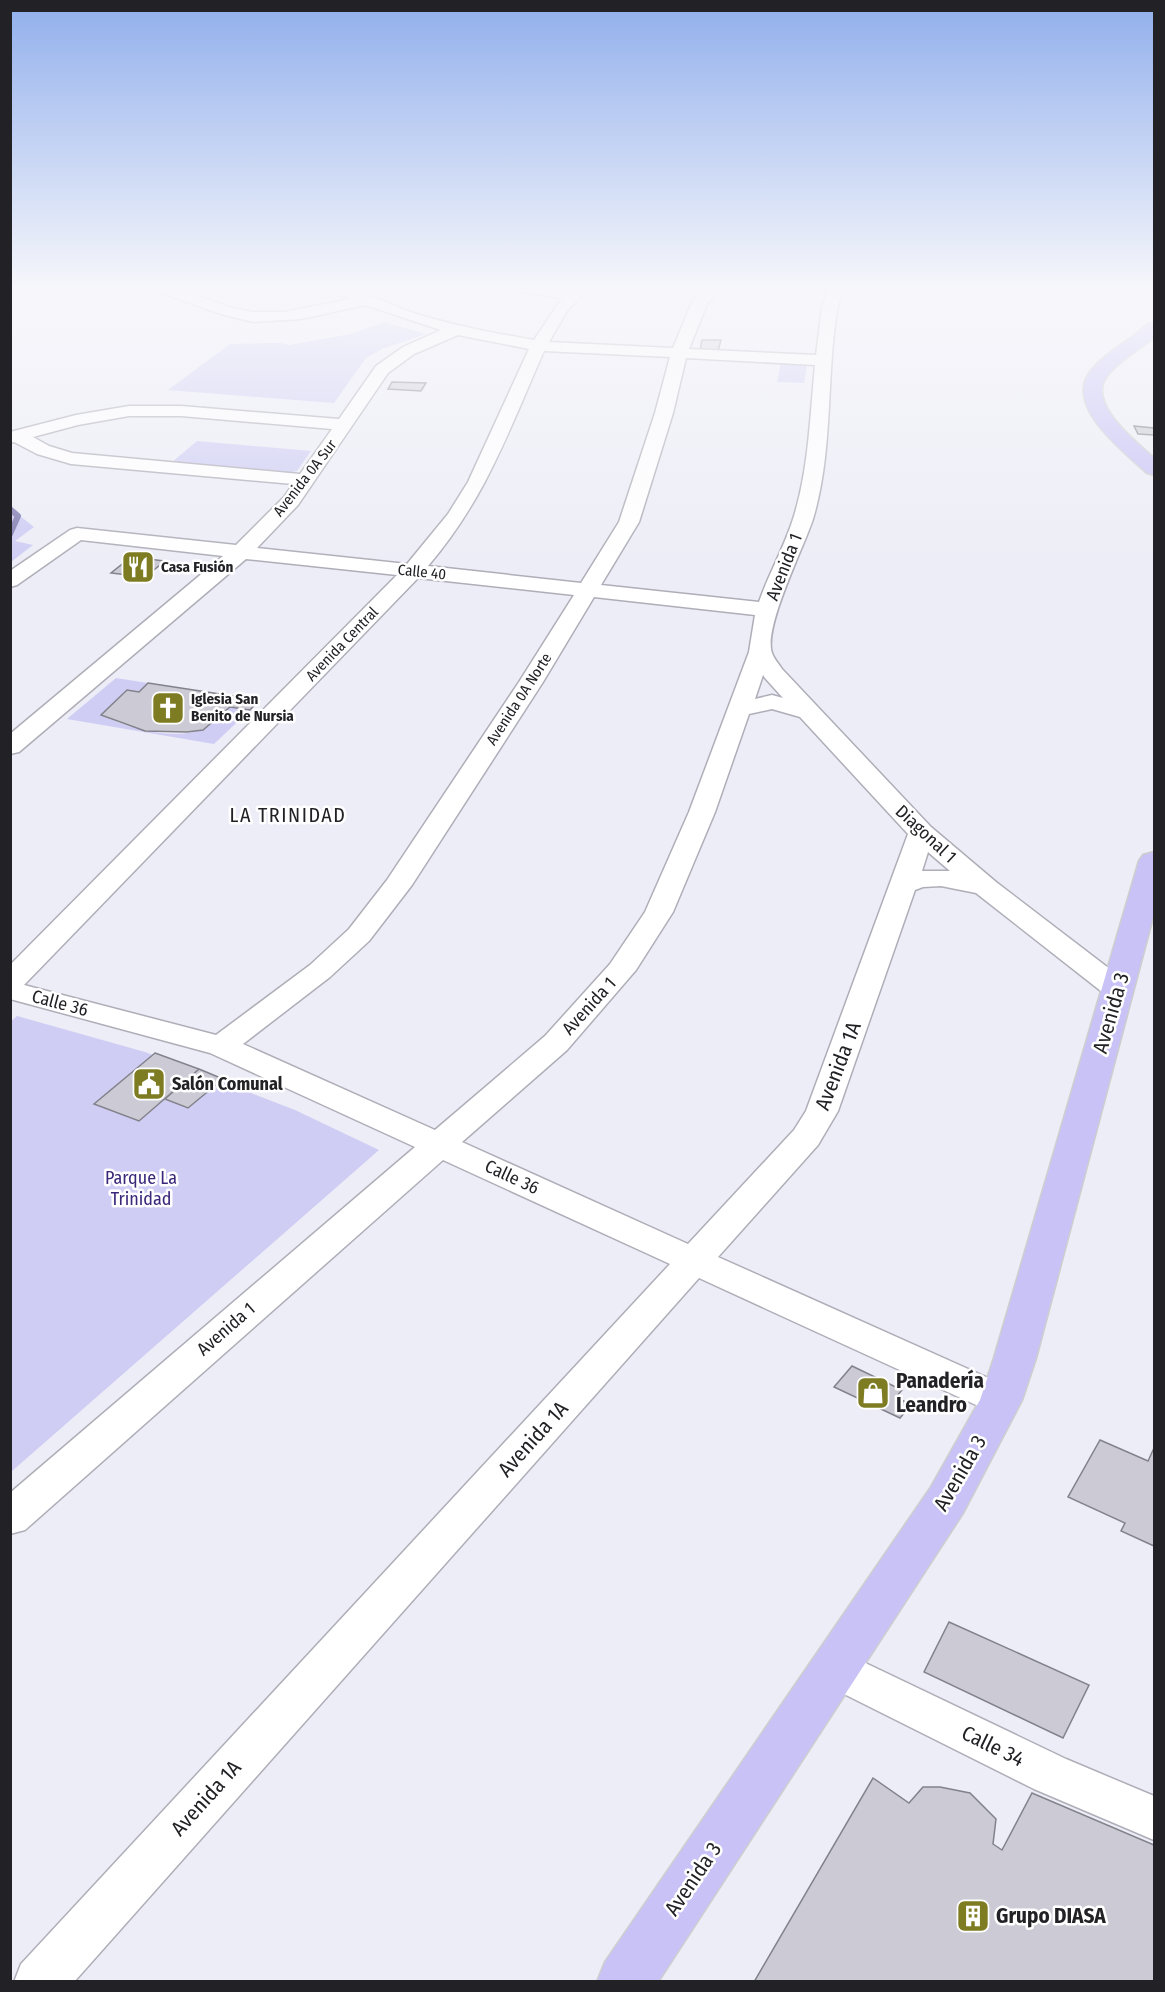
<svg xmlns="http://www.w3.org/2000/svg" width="1165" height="1992" viewBox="0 0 1165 1992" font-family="'Fira Sans Condensed',sans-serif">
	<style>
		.green { fill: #cfcdf4 }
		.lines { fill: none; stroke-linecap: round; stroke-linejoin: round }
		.stream { stroke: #8480b4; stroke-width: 6 }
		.building { fill: #cccbd5; stroke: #82828b; stroke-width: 1.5 }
		.minor-casing { stroke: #afaeb8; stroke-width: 3 }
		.major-casing { stroke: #cececf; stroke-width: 3 }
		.minor { fill: #fff; fill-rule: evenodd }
		.major { fill: #c8c2f6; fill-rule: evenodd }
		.labels { text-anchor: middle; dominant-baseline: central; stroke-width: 5; stroke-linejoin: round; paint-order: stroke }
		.far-street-label { font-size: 15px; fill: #222226; stroke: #fff }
		.far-poi-label { font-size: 15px; font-weight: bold; fill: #222226; stroke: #fff; text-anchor: start }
		.street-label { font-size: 18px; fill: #222226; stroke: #fff }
		.poi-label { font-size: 18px; font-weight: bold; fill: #222226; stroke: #fff; text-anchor: start }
		.park-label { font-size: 18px; fill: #3a277a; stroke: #fff }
		.neighbourhood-label { font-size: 20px; letter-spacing: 1.5px; fill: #222226; stroke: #fff }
		.near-street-label { font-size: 21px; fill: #222226; stroke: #fff }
		.near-poi-label { font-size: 21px; font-weight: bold; fill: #222226; stroke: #fff; text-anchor: start }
	</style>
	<rect width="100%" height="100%" fill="#ededf7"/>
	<!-- green -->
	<path class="green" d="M 384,322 L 426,334 L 382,349 L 366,358 L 334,403 L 168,390 L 230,344 L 281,343 L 289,345 L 351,334 Z
		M 781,363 L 807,366 L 804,383 L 777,382 Z
		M 197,441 L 311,451 L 297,471 L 287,473 L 171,463 Z
		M 10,508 L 34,527 L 15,541 L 33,545 L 11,562 Z
		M 116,678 L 148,683 L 139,692 L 126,690 L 102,715 C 129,729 170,740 201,730 C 211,727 222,713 230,707 L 250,710 L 214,744 L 67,719 Z
		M 17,1016 L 145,1052 L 295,1110 L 379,1150 L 11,1472 L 10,1022 Z"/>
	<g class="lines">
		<!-- stream -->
		<path class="stream" d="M 10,509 L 18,516 L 10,534"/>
	</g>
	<!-- building -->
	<path class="building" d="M 702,340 L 721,340 L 718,351 L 700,350 Z
		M 392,382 L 426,383 L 421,391 L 388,389 Z
		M 1134,426 L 1154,428 L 1154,435 L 1138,434 Z
		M 131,557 L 165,561 L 145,577 L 111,573 Z
		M 148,683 L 259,700 L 250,710 L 230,707 L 203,730 L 187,732 L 145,731 L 101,715 L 127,690 L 139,692 Z
		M 155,1053 L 199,1069 L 139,1121 L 94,1104 Z
		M 199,1069 L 223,1079 L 188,1108 L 165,1099 Z
		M 852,1366 L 902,1390 L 896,1397 L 911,1405 L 900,1418 L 834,1387 Z
		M 1100,1440 L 1148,1461 L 1154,1448 L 1154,1546 L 1121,1531 L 1125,1523 L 1068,1497 Z
		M 949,1622 L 1089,1685 L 1063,1738 L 924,1672 Z
		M 873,1778 L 909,1803 L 923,1787 L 940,1787 L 970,1793 L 996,1819 L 993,1844 L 1002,1850 L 1032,1793 L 1154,1845 L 1154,1982 L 754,1982 Z"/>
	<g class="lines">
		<defs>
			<path id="minor" d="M 151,287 L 173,287 L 232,308 L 253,312 L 285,312 L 350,299 L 327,290 L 325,287 C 357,286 386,304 417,314 C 455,326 494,333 534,340 L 562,298 L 513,291 L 506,287 L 545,287 L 570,290 L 574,287 L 590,287 L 567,311 L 549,342 L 673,348 L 692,302 L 707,287 L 722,287 L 707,304 L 689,349 L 816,355 L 822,308 L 829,287 L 843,287 C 836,309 834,331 832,355 C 828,409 829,466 813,519 C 804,547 763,628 772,653 C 774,659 779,664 782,669 L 931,827 L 996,882 L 1128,983 L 1132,989 L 1128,995 L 1117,998 L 1106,995 L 976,893 L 941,886 L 923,887 L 915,890 L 838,1111 L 818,1145 L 718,1257 L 1015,1390 L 1020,1400 L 1015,1410 L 1001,1415 L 987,1410 L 699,1278 L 74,1982 L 14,1982 L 21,1964 L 670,1264 L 443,1160 L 25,1530 L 10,1534 L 10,1493 L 415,1147 L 210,1053 L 10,999 L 10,965 L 397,575 L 246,559 L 19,752 L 10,754 L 10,734 L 223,556 L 81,540 L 17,585 L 10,587 L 10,571 L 70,530 L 77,528 L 236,545 L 284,497 L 293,484 L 71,464 L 37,454 L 14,442 L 10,443 L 10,432 L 76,415 L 129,406 L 181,406 L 339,419 L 376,366 L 403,347 L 441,330 L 365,305 L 301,319 L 253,322 L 221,314 L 153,290 ZM 458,335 L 529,349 L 468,482 L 448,514 L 407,564 L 257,548 L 298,505 L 388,373 L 414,354 ZM 544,351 L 670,357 L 655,413 L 619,522 L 581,583 L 428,566 C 486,498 508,432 544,351 ZM 686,358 L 815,365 C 810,415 809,467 794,516 C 785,546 769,573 759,602 L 601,585 L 639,522 L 673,413 ZM 129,416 L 181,416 L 332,429 L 300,474 L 72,453 L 49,446 L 33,437 L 78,425 ZM 418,578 L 574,595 L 519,682 L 387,880 L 349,929 L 310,965 L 216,1035 L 24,985 ZM 594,597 L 755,615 L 749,652 L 689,812 L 645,912 L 610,964 L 545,1036 L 435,1130 L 243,1044 L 330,977 L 369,941 L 412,885 L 543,682 ZM 763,675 L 765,678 L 783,698 L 772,695 L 755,699 ZM 772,709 L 800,717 L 908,834 L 806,1111 L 794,1130 L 688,1244 L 462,1142 L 567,1050 L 636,970 L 673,912 L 715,812 L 749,714 ZM 928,852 L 950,871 L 922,871 Z
				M 834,1648 L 1066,1759 L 1154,1796 L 1154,1840 L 1034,1789 L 818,1681 L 812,1667 L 818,1653 Z"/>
			<path id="major" d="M 1154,323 L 1154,337 C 1139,350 1119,360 1107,376 C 1086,403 1136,442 1154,458 L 1154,475 L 1147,473 C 1124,452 1064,406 1090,372 C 1105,352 1130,341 1148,324 Z
				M 1154,852 L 1154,913 L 1036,1358 L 1022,1400 L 963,1513 L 658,1982 L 597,1982 L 605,1962 L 931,1487 L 980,1400 L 994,1358 L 1139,861 L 1143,855 Z"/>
		</defs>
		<!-- minor casing -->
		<use href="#minor" class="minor-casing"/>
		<!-- major casing -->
		<use href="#major" class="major-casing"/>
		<!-- minor -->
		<use href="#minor" class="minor"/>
		<!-- major -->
		<use href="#major" class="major"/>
	</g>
	<!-- sky -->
	<linearGradient id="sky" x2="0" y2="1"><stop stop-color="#91afec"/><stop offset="0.51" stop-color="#f7f7fb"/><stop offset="1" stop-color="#f7f7fb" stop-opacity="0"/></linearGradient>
	<rect width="1165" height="566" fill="url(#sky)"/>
	<!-- icons -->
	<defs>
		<symbol id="restaurant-square" viewBox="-11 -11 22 22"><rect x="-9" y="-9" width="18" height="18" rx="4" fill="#7e7c23" stroke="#fff"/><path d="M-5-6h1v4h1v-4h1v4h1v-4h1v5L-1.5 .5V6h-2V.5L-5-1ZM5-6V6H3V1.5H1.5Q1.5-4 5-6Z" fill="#fff"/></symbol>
		<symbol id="church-square" viewBox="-11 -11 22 22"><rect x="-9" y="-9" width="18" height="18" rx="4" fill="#7e7c23" stroke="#fff"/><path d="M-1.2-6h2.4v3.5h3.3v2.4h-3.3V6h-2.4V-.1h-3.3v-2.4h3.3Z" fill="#fff"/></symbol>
		<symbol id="civic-square" viewBox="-11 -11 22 22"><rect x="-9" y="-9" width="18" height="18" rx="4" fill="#7e7c23" stroke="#fff"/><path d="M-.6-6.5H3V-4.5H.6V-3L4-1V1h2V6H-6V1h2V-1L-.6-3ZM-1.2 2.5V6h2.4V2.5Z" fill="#fff"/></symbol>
		<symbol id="shop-square" viewBox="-11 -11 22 22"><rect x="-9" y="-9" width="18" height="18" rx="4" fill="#7e7c23" stroke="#fff"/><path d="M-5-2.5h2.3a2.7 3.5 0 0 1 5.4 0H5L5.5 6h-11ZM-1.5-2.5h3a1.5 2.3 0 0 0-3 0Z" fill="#fff"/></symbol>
		<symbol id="building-square" viewBox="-11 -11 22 22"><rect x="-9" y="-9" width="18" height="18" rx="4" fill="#7e7c23" stroke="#fff"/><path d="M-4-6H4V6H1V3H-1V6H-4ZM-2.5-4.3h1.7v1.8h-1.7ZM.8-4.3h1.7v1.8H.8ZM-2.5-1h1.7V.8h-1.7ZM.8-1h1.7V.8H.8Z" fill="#fff"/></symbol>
	</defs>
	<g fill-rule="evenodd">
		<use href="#restaurant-square" x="119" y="548" width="38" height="38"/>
		<use href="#church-square" x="149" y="689" width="38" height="38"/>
		<use href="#civic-square" x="130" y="1065" width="38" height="38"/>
		<use href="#shop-square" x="854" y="1374" width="38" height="38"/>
		<use href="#building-square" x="954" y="1897" width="38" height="38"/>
	</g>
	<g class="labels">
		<!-- far-street labels -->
		<g class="far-street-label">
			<text transform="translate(305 478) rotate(-52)">Avenida 0A Sur</text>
			<text transform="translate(422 572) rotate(6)">Calle 40</text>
			<text transform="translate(342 644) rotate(-46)">Avenida Central</text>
			<text transform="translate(519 699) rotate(-57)">Avenida 0A Norte</text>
		</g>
		<!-- far-poi labels -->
		<g class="far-poi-label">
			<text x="161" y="567">Casa Fusión</text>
			<text x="191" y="699">Iglesia San<tspan x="191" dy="17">Benito de Nursia</tspan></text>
		</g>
		<!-- street labels -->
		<g class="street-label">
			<text transform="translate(784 567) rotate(-69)">Avenida 1</text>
			<text transform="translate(926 834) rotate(43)">Diagonal 1</text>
			<text transform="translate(60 1003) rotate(15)">Calle 36</text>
			<text transform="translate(589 1006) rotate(-48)">Avenida 1</text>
			<text transform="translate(512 1177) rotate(25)">Calle 36</text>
			<text transform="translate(226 1329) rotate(-41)">Avenida 1</text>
		</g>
		<!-- poi labels -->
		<g class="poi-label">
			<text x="172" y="1084">Salón Comunal</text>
		</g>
		<!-- park labels -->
		<g class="park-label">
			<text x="141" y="1178">Parque La<tspan x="141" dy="21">Trinidad</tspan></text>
		</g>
		<!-- neighbourhood labels -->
		<g class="neighbourhood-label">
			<text x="288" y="815">LA TRINIDAD</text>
		</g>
		<!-- near-street labels -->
		<g class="near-street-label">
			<text transform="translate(1111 1013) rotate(-74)">Avenida 3</text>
			<text transform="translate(838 1066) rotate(-69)">Avenida 1A</text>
			<text transform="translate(533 1439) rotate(-48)">Avenida 1A</text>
			<text transform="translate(960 1473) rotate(-60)">Avenida 3</text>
			<text transform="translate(993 1746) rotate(26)">Calle 34</text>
			<text transform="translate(206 1798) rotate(-48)">Avenida 1A</text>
			<text transform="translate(693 1879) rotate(-56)">Avenida 3</text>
		</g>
		<!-- near-poi labels -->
		<g class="near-poi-label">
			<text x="896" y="1381">Panadería<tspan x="896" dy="24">Leandro</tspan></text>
			<text x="996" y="1916">Grupo DIASA</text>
		</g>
	</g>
	<!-- border -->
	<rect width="1165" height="1992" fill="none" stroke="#222226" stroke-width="24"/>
</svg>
